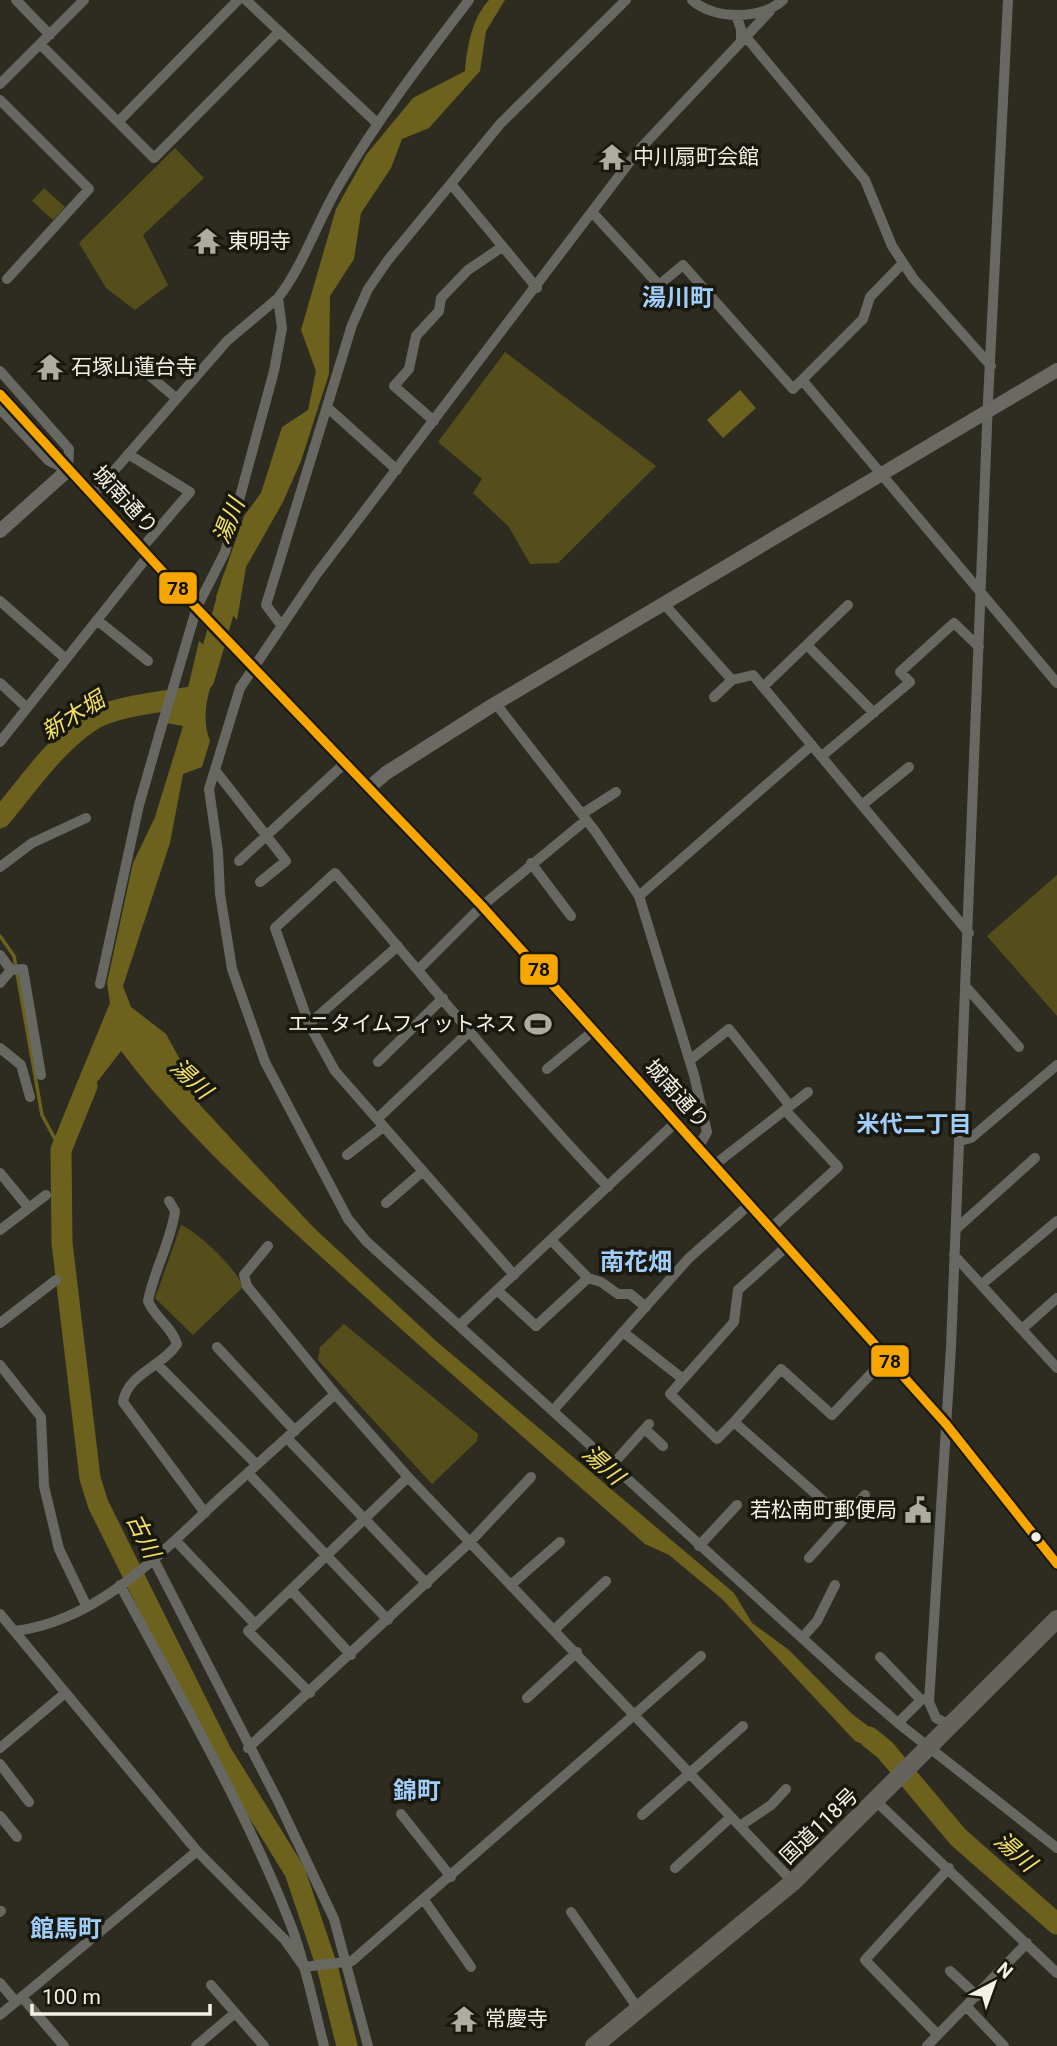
<svg xmlns="http://www.w3.org/2000/svg" width="1057" height="2046" viewBox="0 0 1057 2046" font-family="Roboto,'Noto Sans JP',sans-serif">
	<style>
		.green { fill: #554e1b }
		.water { fill: #6c621d }
		.lines { fill: none; stroke-linecap: round; stroke-linejoin: round }
		.stream { stroke: #6c621d; stroke-width: 3.5 }
		.river { stroke: #6c621d; stroke-width: 21 }
		.street { stroke: #686863; stroke-width: 10 }
		.secondary { stroke: #6a6963; stroke-width: 14 }
		.highway { stroke: #65635c; stroke-width: 18 }
		.bus-1-casing { stroke: #19180f; stroke-width: 14 }
		.bus-1 { stroke: #f7a600; stroke-width: 9 }
		.bus-dot { fill: #f2f1e4; stroke: #19180f; stroke-width: 2.5 }
		.labels { text-anchor: middle; dominant-baseline: central; stroke-width: 7; stroke-linejoin: round; paint-order: stroke }
		.poi-label { font-size: 21px; fill: #f2f1e4; stroke: #19180f; text-anchor: start }
		.street-label { font-size: 21px; fill: #f2f1e4; stroke: #19180f }
		.water-label { font-size: 23px; font-style: italic; fill: #f3e062; stroke: #19180f }
		.neighbourhood-label { font-size: 23px; font-weight: bold; fill: #a1cdfb; stroke: #19180f }
		.quarter-label { font-size: 24px; font-weight: bold; fill: #a1cdfb; stroke: #19180f }
		.line-badge { stroke: #19180f; stroke-width: 2.5 }
		.pale-badge-label { font-size: 19px; text-anchor: middle; font-weight: bold; fill: #111 }
	</style>
	<rect width="100%" height="100%" fill="#2e2c21"/>
	<!-- green -->
	<path class="green" d="M 175,148 L 204,178 L 143,235 L 168,285 L 135,310 L 106,288 L 79,243 Z
		M 44,188 L 65,207 L 53,220 L 32,201 Z
		M 505,352 L 656,466 L 558,563 L 530,564 L 509,527 L 473,493 L 482,479 L 438,442 Z
		M 1057,875 L 1057,1016 L 987,936 Z
		M 181,1225 C 199,1233 237,1269 243,1287 L 193,1335 L 155,1298 Z
		M 344,1324 L 478,1434 L 477,1441 L 432,1484 L 318,1360 L 320,1347 Z"/>
	<!-- water -->
	<path class="water" d="M 489,0 L 505,0 L 486,31 L 480,71 L 429,128 L 402,139 L 391,168 L 361,213 L 354,259 L 330,296 L 329,374 L 301,461 L 283,502 L 246,567 L 237,620 L 216,597 L 244,516 L 261,493 L 282,427 L 308,410 L 316,371 L 301,330 L 336,209 L 366,155 L 413,98 L 465,71 C 467,47 472,18 489,0 Z
		M 740,390 L 756,408 L 723,438 L 707,420 Z
		M 199,641 L 219,658 C 211,685 199,714 210,741 L 202,767 L 183,774 L 170,843 L 123,986 L 131,1007 L 166,1034 L 189,1076 L 200,1105 L 313,1227 L 436,1341 L 734,1593 L 752,1623 L 789,1650 L 852,1714 L 872,1729 L 886,1744 L 889,1755 L 855,1741 L 722,1599 L 669,1555 L 645,1544 C 543,1454 440,1365 340,1274 C 263,1204 183,1133 121,1051 L 71,1116 L 79,1078 L 110,1003 L 107,983 L 133,863 L 155,817 L 183,726 L 167,723 L 173,695 L 187,692 Z"/>
	<g class="lines">
		<!-- stream -->
		<path class="stream" d="M 0,936 L 14,956 L 42,1115 L 61,1150"/>
		<!-- river -->
		<path class="river" d="M 204,679 L 233,579
			M 0,818 C 27,786 54,746 89,722 C 112,706 162,702 190,697
			M 87,1086 L 61,1150 L 62,1243 L 90,1478 L 98,1504 L 221,1752 L 295,1872 L 328,1970 L 347,2046
			M 869,1737 L 885,1750 L 958,1837 L 1057,1924"/>
		<!-- street -->
		<path class="street" d="M 16,0 L 50,35
			M 246,0 L 378,124
			M 692,0 C 714,20 761,20 783,0
			M 770,11 L 638,151 L 316,575 L 240,688 L 209,789 L 218,852 L 220,894 L 232,969 L 265,1062 L 348,1219 L 366,1241 L 846,1678 L 898,1723 L 1057,1848
			M 736,15 L 741,29 L 741,42
			M 746,37 L 865,180 L 892,246 L 913,278 L 991,366
			M 41,45 L 154,158 L 279,32
			M 0,84 L 84,0
			M 0,100 L 89,189 L 7,279
			M 118,122 L 238,0
			M 451,184 L 537,288
			M 592,212 L 659,285 L 683,265 L 793,389 L 863,319 L 870,297 L 903,263
			M 137,365 L 176,398
			M 0,371 L 69,449 L 68,470 L 49,461 L 0,409
			M 803,381 L 1057,683
			M 328,408 L 397,470
			M 434,421 L 394,386 L 409,369 L 416,336 L 439,311 L 441,298 L 468,270 L 502,247
			M 128,454 L 190,492 L 141,549
			M 92,496 L 227,341 L 278,298
			M 0,601 L 66,659
			M 665,605 L 732,680 L 753,675 L 969,933
			M 97,620 L 148,661
			M 281,625 L 266,605 L 352,325 L 368,289 L 388,260 L 501,123 L 626,0
			M 807,645 L 874,713
			M 0,683 L 27,708
			M 763,687 L 848,605
			M 714,697 L 732,680
			M 496,704 L 595,831 L 639,896 L 694,1075 L 707,1132 L 698,1148
			M 0,742 L 148,556
			M 822,756 L 910,682 L 900,672 L 954,623 L 979,647
			M 215,770 L 286,861 L 260,882
			M 862,805 L 909,767
			M 582,814 L 616,792
			M 239,861 L 346,762
			M 531,863 L 571,916
			M 0,867 L 32,843 L 86,818
			M 639,896 L 812,745
			M 0,955 L 11,970 L 0,983
			M 419,969 L 482,906 L 586,820
			M 11,970 L 23,969 L 41,1075
			M 100,984 L 139,805 L 160,732 L 197,607 L 225,552 L 274,371 L 282,328 L 278,298 C 304,264 317,222 339,185 C 377,120 423,60 469,0
			M 967,988 L 1019,1047
			M 309,1024 L 398,946
			M 0,1048 L 21,1065 L 30,1097
			M 690,1060 L 729,1029 L 790,1106
			M 378,1062 L 443,998
			M 547,1069 L 592,1032
			M 377,1119 L 470,1031
			M 960,1141 L 971,1138 L 1057,1065
			M 347,1155 L 383,1127
			M 713,1166 L 808,1092
			M 0,1173 L 28,1207
			M 169,1201 L 175,1211 C 171,1242 154,1270 148,1301 C 155,1318 172,1327 177,1344 C 162,1367 128,1373 123,1402 L 205,1513
			M 386,1203 L 422,1172
			M 770,1229 L 838,1167 L 785,1110
			M 956,1229 L 1035,1158
			M 0,1230 L 46,1195
			M 551,1240 L 588,1278 L 601,1282 L 618,1294 L 630,1294 L 646,1307
			M 268,1246 L 244,1275 L 247,1286 L 335,1394
			M 786,1247 L 738,1290 L 734,1322 L 670,1394 L 717,1439 L 734,1422 L 844,1519 L 865,1495
			M 954,1255 L 1057,1368
			M 514,1275 L 335,1071 L 309,1024 L 275,928 L 335,873 C 426,978 512,1086 608,1187
			M 981,1285 L 1057,1221
			M 497,1290 L 536,1326 L 588,1278
			M 0,1323 L 56,1280
			M 461,1324 L 675,1123
			M 1022,1329 L 1057,1298
			M 623,1332 L 683,1379
			M 217,1347 L 295,1431
			M 157,1364 L 257,1465
			M 0,1365 L 41,1417 L 44,1486 L 59,1549 L 86,1605
			M 557,1406 L 689,1258 L 749,1205
			M 734,1422 L 781,1369 L 832,1415 L 885,1359
			M 645,1429 L 663,1446
			M 287,1438 L 427,1584
			M 612,1465 L 649,1424
			M 248,1473 L 388,1620
			M 176,1541 L 255,1624
			M 699,1546 L 737,1505
			M 809,1558 L 844,1519
			M 155,1562 L 278,1801 L 334,1919 L 368,2046
			M 512,1584 L 560,1542
			M 120,1585 C 180,1697 246,1809 292,1928 C 306,1966 314,2007 324,2046
			M 291,1590 L 351,1655
			M 0,1614 L 197,1851 L 285,1940 L 304,1967 L 352,1961 L 634,1715 L 793,1882
			M 555,1629 L 606,1581
			M 15,1631 C 98,1621 161,1553 219,1499 C 258,1464 296,1429 335,1394 L 408,1477 L 634,1715 L 701,1656
			M 802,1638 L 817,1621 L 835,1585
			M 880,1657 L 921,1700
			M 310,1693 L 248,1631 L 408,1477
			M 527,1698 L 577,1652
			M 898,1723 L 921,1700 L 926,1699
			M 952,1726 L 936,1718 L 929,1702 L 951,1347 L 988,401 L 1008,0
			M 0,1748 L 64,1694
			M 248,1748 L 470,1542 L 531,1477
			M 0,1764 L 29,1802
			M 877,1802 L 1057,1973
			M 401,1814 L 451,1877
			M 642,1815 L 743,1726
			M 0,1816 L 17,1837
			M 740,1826 L 771,1805 L 786,1789
			M 675,1868 L 731,1817
			M 424,1900 L 471,1967
			M 0,1912 L 1,1911
			M 571,1912 L 639,2010
			M 950,1971 L 977,1996
			M 0,1983 L 16,2002
			M 211,1985 L 264,2046
			M 22,1997 L 64,2046
			M 967,2007 L 1004,2046
			M 0,2015 L 197,1851
			M 938,2035 L 865,1960 L 949,1868
			M 196,2046 L 235,2013
			M 927,2046 L 1027,1943"/>
		<!-- secondary -->
		<path class="secondary" d="M 0,394 L 186,597 L 482,906 L 946,1424 L 1057,1564
			M 0,531 L 68,470
			M 371,786 L 386,773 L 493,705 L 1057,370"/>
		<!-- highway -->
		<path class="highway" d="M 594,2046 L 793,1882 L 1057,1619"/>
		<defs>
			<path id="bus-1" d="M 0,394 L 186,597 L 482,906 L 946,1424 L 1057,1564"/>
		</defs>
		<!-- bus-1 casing -->
		<use href="#bus-1" class="bus-1-casing"/>
		<!-- bus-1 -->
		<use href="#bus-1" class="bus-1"/>
	</g>
	<!-- icons -->
	<defs>
		<symbol id="temple-bare" viewBox="-9 -9 18 18"><path d="M0-6L5-2H3V0L6.5 2.5H4V6H1.5V3h-3V6H-4V2.5H-6.5L-3 0V-2H-5Z" fill="#adaca0" stroke="#19180f" stroke-width="2.5" paint-order="stroke"/></symbol>
		<symbol id="stadium-bare" viewBox="-9 -9 18 18"><path d="M0-5a6.5 5 0 1 0 0 10a6.5 5 0 1 0 0-10ZM-3.5-1.8h7v3.6h-7Z" fill="#adaca0" stroke="#19180f" stroke-width="2.5" paint-order="stroke"/></symbol>
		<symbol id="civic-bare" viewBox="-9 -9 18 18"><path d="M-.6-6.5H3V-4.5H.6V-3L4-1V1h2V6H-6V1h2V-1L-.6-3ZM-1.2 2.5V6h2.4V2.5Z" fill="#adaca0" stroke="#19180f" stroke-width="2.5" paint-order="stroke"/></symbol>
	</defs>
	<g fill-rule="evenodd">
		<use href="#temple-bare" x="593" y="138" width="38" height="38"/>
		<use href="#temple-bare" x="188" y="222" width="38" height="38"/>
		<use href="#temple-bare" x="31" y="348" width="38" height="38"/>
		<use href="#stadium-bare" x="519" y="1005" width="38" height="38"/>
		<use href="#civic-bare" x="899" y="1491" width="38" height="38"/>
		<use href="#temple-bare" x="445" y="2000" width="38" height="38"/>
	</g>
	<!-- markers -->
	<circle class="bus-dot" cx="1036" cy="1537" r="6"/>
	<g class="labels">
		<!-- poi labels -->
		<g class="poi-label">
			<text x="633" y="157">中川扇町会館</text>
			<text x="228" y="241">東明寺</text>
			<text x="71" y="367">石塚山蓮台寺</text>
			<text x="517" y="1024" text-anchor="end">エニタイムフィットネス</text>
			<text x="897" y="1510" text-anchor="end">若松南町郵便局</text>
			<text x="485" y="2019">常慶寺</text>
		</g>
		<!-- street labels -->
		<g class="street-label">
			<text transform="translate(125 500) rotate(47)">城南通り</text>
			<text transform="translate(677 1094) rotate(48)">城南通り</text>
			<text transform="translate(819 1826) rotate(-44)">国道118号</text>
		</g>
		<!-- water labels -->
		<g class="water-label">
			<text transform="translate(229 521) rotate(-68)">湯川</text>
			<text transform="translate(73 716) rotate(-32)">新木堀</text>
			<text transform="translate(191 1079) rotate(43)">湯川</text>
			<text transform="translate(603 1465) rotate(42)">湯川</text>
			<text transform="translate(143 1536) rotate(64)">古川</text>
			<text transform="translate(1015 1852) rotate(41)">湯川</text>
		</g>
		<!-- neighbourhood labels -->
		<g class="neighbourhood-label">
			<text x="914" y="1124">米代二丁目</text>
		</g>
		<!-- quarter labels -->
		<g class="quarter-label">
			<text x="678" y="298">湯川町</text>
			<text x="636" y="1262">南花畑</text>
			<text x="417" y="1791">錦町</text>
			<text x="66" y="1929">館馬町</text>
		</g>
	</g>
	<g class="line-badge">
		<rect x="158" y="571" width="40" height="34" rx="7" fill="#f7a600"/>
		<rect x="519" y="953" width="40" height="33" rx="7" fill="#f7a600"/>
		<rect x="870" y="1344" width="40" height="34" rx="7" fill="#f7a600"/>
	</g>
	<g class="pale-badge-label">
		<text x="178" y="595">78</text>
		<text x="539" y="976">78</text>
		<text x="890" y="1368">78</text>
	</g>
	<!-- north arrow -->
	<g transform="translate(994 1983) rotate(41)" stroke="#19180f" stroke-width="5" paint-order="stroke">
	<path d="M0-5L12 26L0 18L-12 26Z" fill="#f2f1e4"/>
	<text y="-10" font-size="19" font-weight="bold" text-anchor="middle" fill="#f2f1e4">N</text>
	</g>
	<!-- scale -->
	<path d="M32 2004v10h178v-10" fill="none" stroke="#f2f1e4" stroke-width="3.5"/>
	<text x="42" y="2004" font-size="21" fill="#f2f1e4" stroke="#19180f" stroke-width="5" paint-order="stroke">100 m</text>
</svg>
